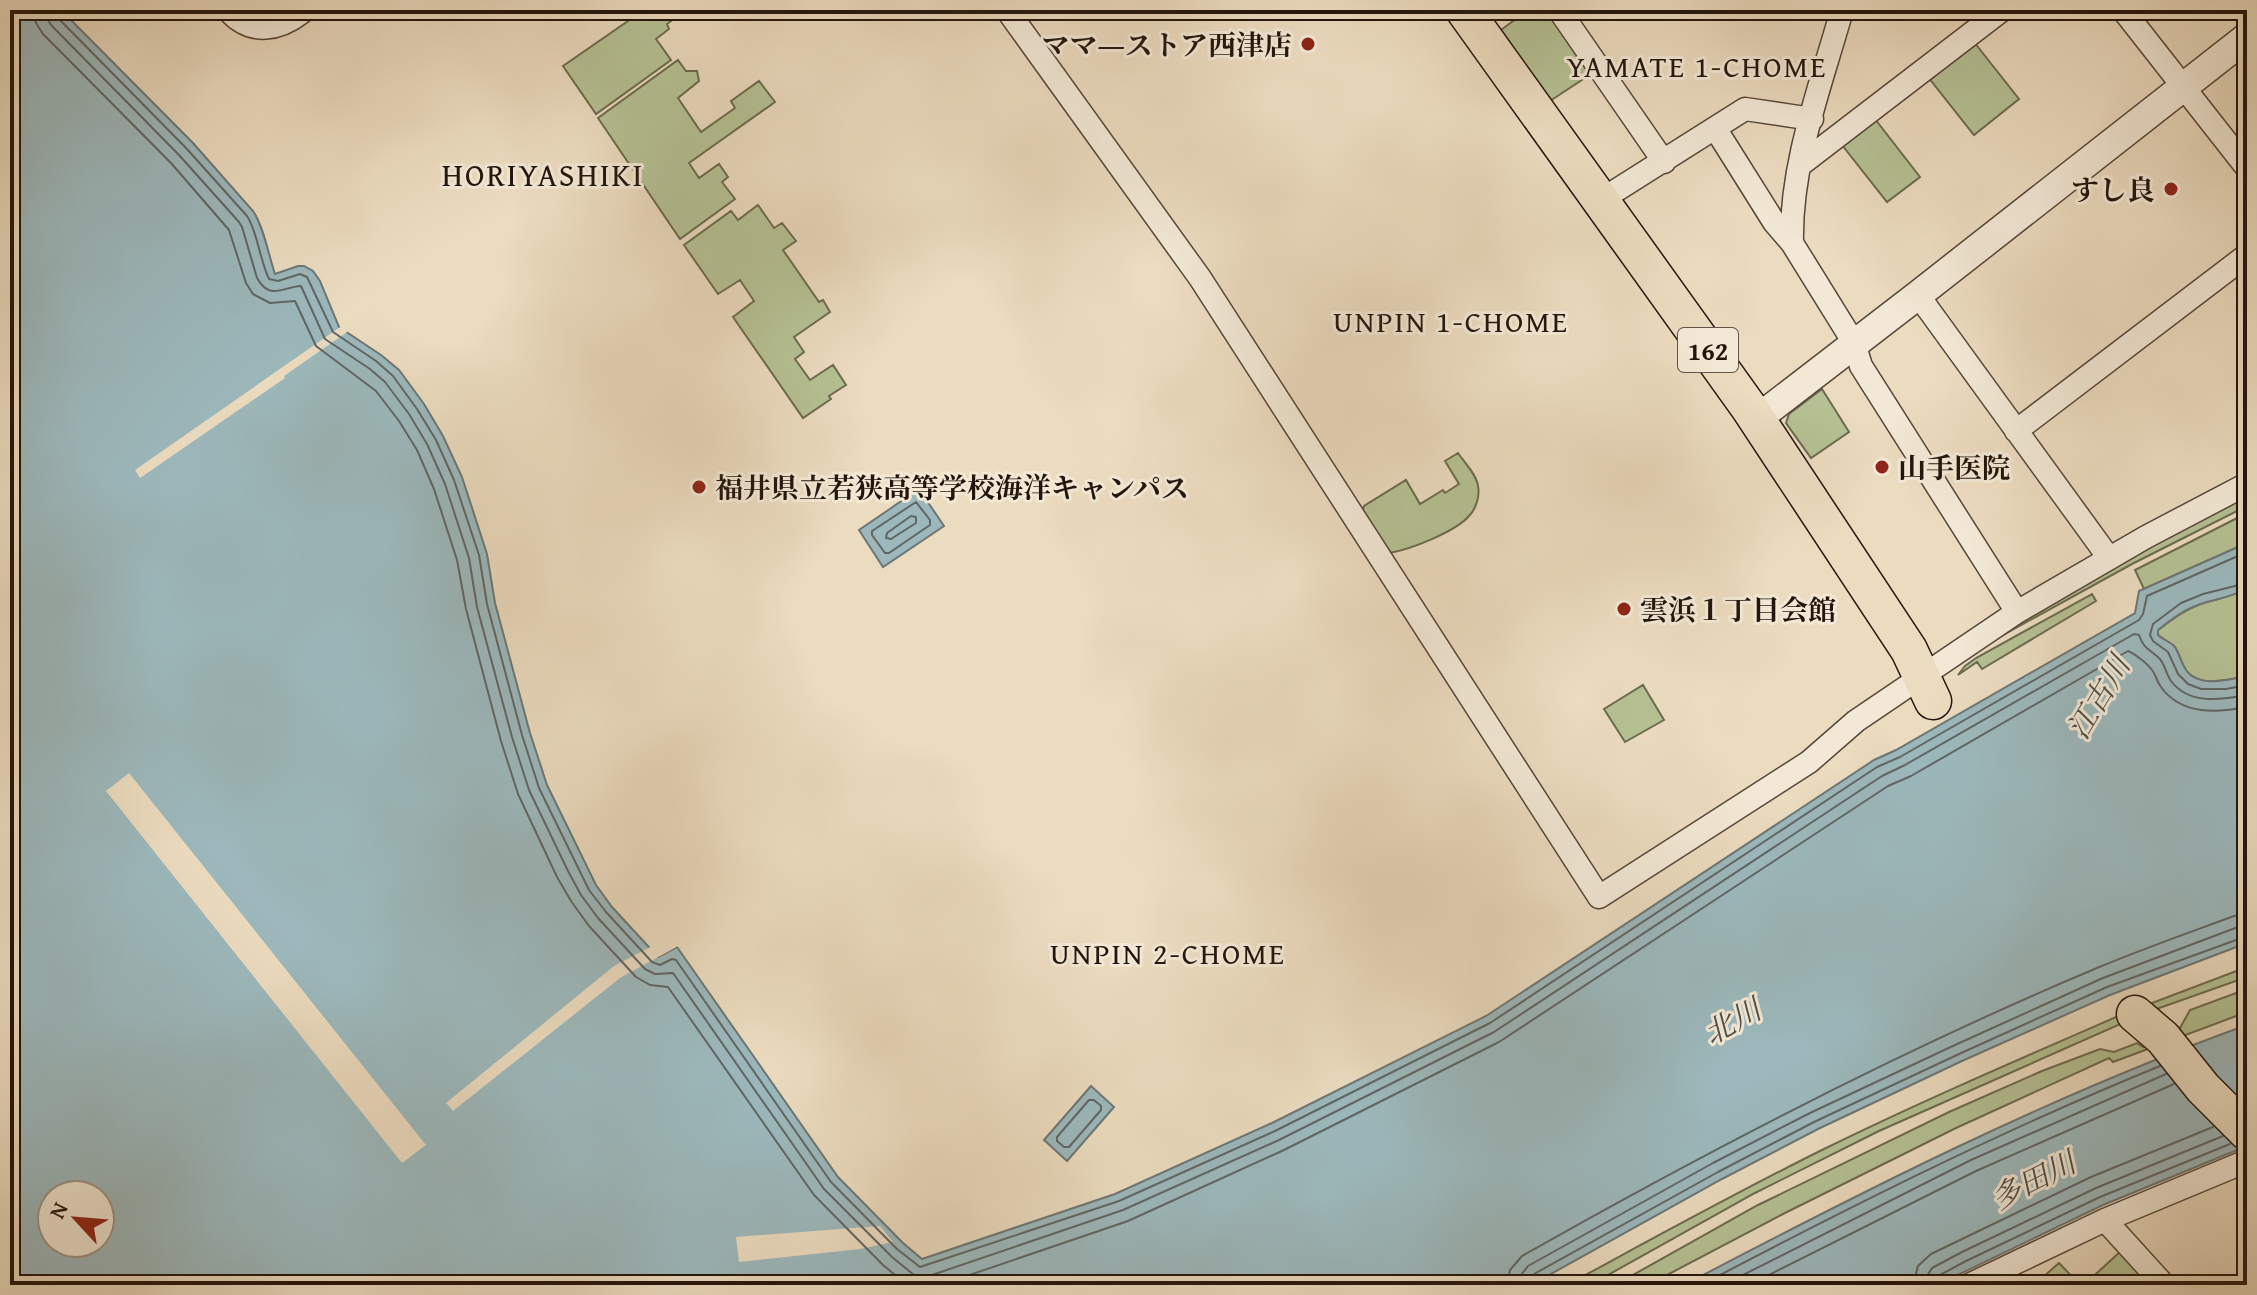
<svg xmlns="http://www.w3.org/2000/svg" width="2257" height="1295" viewBox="0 0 2257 1295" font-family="'Gentium Book Plus','Noto Serif JP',serif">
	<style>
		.green { fill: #b5c194; stroke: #6c6b50; stroke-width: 2 }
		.water { fill: #9cb8bc; stroke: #6c7776; stroke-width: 2; fill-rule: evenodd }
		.pier { fill: #ebdbbf }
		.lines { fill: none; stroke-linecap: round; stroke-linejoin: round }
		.shore { stroke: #606664; stroke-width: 2 }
		.minor-casing { stroke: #554639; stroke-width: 25 }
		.tertiary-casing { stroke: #554639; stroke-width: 31 }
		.trunk-casing { stroke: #23150c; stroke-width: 39 }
		.minor { stroke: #f2e8d5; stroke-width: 22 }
		.tertiary { stroke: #f2e8d5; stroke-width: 28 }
		.trunk { stroke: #ebdbbf; stroke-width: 36 }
		.poi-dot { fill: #8f2418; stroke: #f2e8d5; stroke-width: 3 }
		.labels { text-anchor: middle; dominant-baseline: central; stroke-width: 6; stroke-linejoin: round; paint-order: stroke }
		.shield { fill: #f2e8d5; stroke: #615448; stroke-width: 2 }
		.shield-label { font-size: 26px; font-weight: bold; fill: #23150c }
		.poi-label { font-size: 28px; font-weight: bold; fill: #23150c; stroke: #f2e8d5; text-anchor: start }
		.neighbourhood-label { font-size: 30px; letter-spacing: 2px; fill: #23150c; stroke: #f2e8d5 }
		.water-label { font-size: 30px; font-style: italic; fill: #4d4e4a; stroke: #f2e8d5 }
		.quarter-label { font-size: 32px; letter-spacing: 2px; fill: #23150c; stroke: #f2e8d5 }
	</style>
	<rect width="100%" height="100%" fill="#ebdbbf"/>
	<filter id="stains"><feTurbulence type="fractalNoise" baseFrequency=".0025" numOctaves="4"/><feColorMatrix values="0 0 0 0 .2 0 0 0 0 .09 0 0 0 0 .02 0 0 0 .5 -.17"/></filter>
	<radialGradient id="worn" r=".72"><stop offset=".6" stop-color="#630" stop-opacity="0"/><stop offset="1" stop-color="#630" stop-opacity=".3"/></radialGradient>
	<!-- green -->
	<path class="green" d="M 644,10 L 686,10 L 667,24 L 669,29 L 656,39 L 671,60 L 596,114 L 563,66 Z
		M 1528,10 L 1550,10 L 1594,72 L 1550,101 L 1501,30 Z
		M 1974,42 L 2019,99 L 1974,135 L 1928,77 Z
		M 678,60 L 686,71 L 697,71 L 699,81 L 678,98 L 701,132 L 735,108 L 731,101 L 759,81 L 775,102 L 689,163 L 699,178 L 719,164 L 728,177 L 722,182 L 735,199 L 680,239 L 598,118 Z
		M 1875,119 L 1920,177 L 1887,202 L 1842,145 Z
		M 758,205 L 774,228 L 782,223 L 796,241 L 783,250 L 819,302 L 823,300 L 830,312 L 794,337 L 804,352 L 795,359 L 810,380 L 833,365 L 846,385 L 829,396 L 831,399 L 803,418 L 733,317 L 754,301 L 740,280 L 718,294 L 684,245 L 731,211 L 738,220 Z
		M 1822,389 L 1849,432 L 1811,458 L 1786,423 L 1789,414 Z
		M 1458,453 C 1464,462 1477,475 1478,486 C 1480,496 1476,509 1469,516 C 1455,532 1409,550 1389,553 L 1362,512 L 1364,506 L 1406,480 L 1420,504 L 1443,490 L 1445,493 L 1459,484 L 1445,461 Z
		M 2247,494 L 2247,506 L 2132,564 L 1994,640 L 1995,636 L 2089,579 Z
		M 2247,513 L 2247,543 L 2144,589 L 2135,570 Z
		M 2247,588 L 2247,676 C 2229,680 2198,688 2186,670 C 2181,663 2179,652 2174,646 C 2170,642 2162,639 2158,635 L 2158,630 C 2173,619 2186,609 2203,603 C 2219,598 2233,597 2247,588 Z
		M 2092,594 L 2096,601 L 1982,669 L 1977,662 L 1958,675 L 1965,666 L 1976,658 Z
		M 1643,685 L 1664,720 L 1625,742 L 1604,709 Z
		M 2247,967 L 2247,977 L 2154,1010 L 2144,1006 Z
		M 2247,989 L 2247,1012 L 2113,1062 L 2109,1058 L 1956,1128 L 1785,1213 L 1648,1285 L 1615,1285 L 1758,1205 L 1949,1112 L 2042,1071 L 2100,1049 L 2114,1052 L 2137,1043 L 2143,1047 L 2180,1028 L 2190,1010 Z
		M 2123,1014 L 2125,1022 L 1879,1131 L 1755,1193 L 1590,1285 L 1567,1285 C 1652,1239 1737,1192 1824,1149 C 1922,1101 2022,1058 2123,1014 Z
		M 2122,1250 L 2154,1285 L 2084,1285 Z
		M 2059,1263 L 2080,1285 L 2034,1285 Z"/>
	<!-- water -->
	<path class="water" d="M 10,10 L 61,10 L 193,143 L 253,211 C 263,225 269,256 275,274 L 298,266 L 304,266 L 313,271 L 320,281 L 339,327 L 381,355 L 399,370 L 424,404 L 443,436 L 462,477 L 487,554 L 495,603 L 530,733 L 547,785 L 596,885 L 612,907 L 658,957 L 677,947 L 838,1177 L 903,1243 L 922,1259 L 1115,1194 L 1272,1123 L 1486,1016 L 1874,760 L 1896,750 L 2135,613 L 2139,591 L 2247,543 L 2247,588 C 2233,597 2219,598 2204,603 C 2186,608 2173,618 2158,630 L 2158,635 C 2162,639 2170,642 2174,646 C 2179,652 2181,663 2186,670 C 2198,688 2229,680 2247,676 L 2247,943 L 2110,995 L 1962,1061 L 1818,1129 L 1722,1179 L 1531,1285 L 10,1285 ZM 52,1195 L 100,1195 L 100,1243 L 52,1243 Z
		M 919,489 L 944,526 L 883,567 L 859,530 Z
		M 2247,1025 L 2247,1146 L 2103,1205 L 1937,1285 L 1684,1285 C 1867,1189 2052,1095 2247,1025 Z
		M 1091,1086 L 1114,1107 L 1067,1161 L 1044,1140 Z"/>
	<!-- pier -->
	<path class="pier" d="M 343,325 L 350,330 L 284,376 L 285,378 L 140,478 L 135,470 Z
		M 129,773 L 426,1145 L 402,1163 L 106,791 Z
		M 675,944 L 680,945 L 620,978 L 453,1111 L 446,1103 L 614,966 L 654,945 L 659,952 Z
		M 880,1226 L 893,1242 L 860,1249 L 739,1262 L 736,1237 Z"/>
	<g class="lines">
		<!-- shore -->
		<path class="shore" d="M 34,10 L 36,23 L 43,34 L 171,163 L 229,230 L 246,283 L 253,294 L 270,303 L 295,301 L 316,346 L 376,391 L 399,421 L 417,450 L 434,489 L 457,560 L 466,609 L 501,741 L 518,794 L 557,877 L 571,901 L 589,926 L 636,977 L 650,985 L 668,987 L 814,1195 L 883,1265 L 907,1285
			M 46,10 L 47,19 L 52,26 L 179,155 L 239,222 L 242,227 L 257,278 C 270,301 282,287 301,286 L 325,339 L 370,369 L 385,382 L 409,414 L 427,444 L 445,484 L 469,558 L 477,607 L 512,737 L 529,790 L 568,871 L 581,895 L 598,918 L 645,969 L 655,974 L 673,973 L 824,1189 L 892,1257 L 914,1275 L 929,1276 L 1123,1210 L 1279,1140 L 1494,1032 L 1882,776 L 1905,765 L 2134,634 L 2139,635 C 2143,648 2150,650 2159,658 C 2165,664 2166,674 2171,681 C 2189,705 2221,700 2247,695
			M 56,10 L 59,19 L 187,149 L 247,216 C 257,230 260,261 269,279 L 278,281 L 300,274 L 307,277 L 333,332 L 376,361 L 393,376 L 417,409 L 436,440 L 454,480 L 479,555 L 487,604 L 522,735 L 539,788 L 589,890 L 606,912 L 652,962 L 660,965 L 672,959 L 676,960 L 831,1182 L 897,1249 L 920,1267 L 1119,1201 L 1275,1131 L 1490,1023 L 1877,767 L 1900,757 L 2139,620 L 2143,614 L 2147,596 L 2247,552
			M 916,502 L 930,520 L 930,525 L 889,553 L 885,553 L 872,535 L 872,531 Z
			M 911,516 L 916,517 L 916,523 L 891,539 L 886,538 L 887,533 Z
			M 2247,583 L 2203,594 L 2181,603 L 2153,624 L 2150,635 L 2153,641 L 2168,652 L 2178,674 L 2188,684 L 2201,689 L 2226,689 L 2247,685
			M 1094,1100 L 1101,1106 L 1101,1110 L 1069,1147 L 1064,1147 L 1057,1141 L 1057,1137 L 1089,1100 Z
			M 940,1285 L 1128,1221 L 1284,1150 L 1499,1042 L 1888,786 L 1911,776 L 2128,651 C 2135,654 2147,663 2152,670 C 2156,675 2157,682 2161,687 C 2181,715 2216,713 2247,707
			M 1507,1285 L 1510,1270 L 1522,1256 C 1709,1150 1899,1051 2097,968 C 2142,949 2188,933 2234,916 L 2247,914
			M 1519,1285 L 1521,1275 L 1528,1266 L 1713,1163 L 1810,1113 L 1955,1045 L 2103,978 L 2238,927 L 2247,926
			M 1529,1285 L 1530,1279 L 1534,1274 L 1718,1172 L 1814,1122 L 1959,1054 L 2107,987 L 2247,936
			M 1701,1285 C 1851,1206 2003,1130 2160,1066
			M 1723,1285 L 1971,1160 L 2166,1074
			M 1749,1285 L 1976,1171 L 2174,1084
			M 1913,1285 L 1918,1266 L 1931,1254 L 2091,1177 L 2213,1127
			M 1925,1285 L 1927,1276 L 1932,1268 L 1962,1252 L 2096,1188 L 2223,1136
			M 1936,1285 L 1936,1279 L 1940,1275 L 1966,1261 L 2100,1197 L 2230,1144"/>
		<defs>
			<path id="minor" d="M 1007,10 L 1200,278 L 1599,897 L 1809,762 L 1856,721 L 2017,612 L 2146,537 L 2247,484
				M 1559,10 L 1664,162
				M 2123,10 L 2247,168
				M 1715,128 L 1774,222 L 1792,243 L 1854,343 L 1861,366 L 2017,612
				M 1800,165 L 2002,10
				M 1601,200 L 1745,109 L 1812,119
				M 1792,243 C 1790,164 1821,85 1842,10
				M 1918,295 L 2109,558
				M 2016,431 L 2247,255
				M 2105,1220 L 2164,1285
				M 1969,1285 L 2105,1220 L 2247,1161"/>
			<path id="tertiary" d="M 232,10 C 253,32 278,27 300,10
				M 1757,419 L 1918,295 L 2247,37"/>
			<path id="trunk" d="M 1464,10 L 1750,409 L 1909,650 L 1933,701
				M 2135,1014 L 2163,1038 L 2203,1088 L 2247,1132"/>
		</defs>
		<!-- minor casing -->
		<use href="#minor" class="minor-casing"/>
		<!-- tertiary casing -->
		<use href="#tertiary" class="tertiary-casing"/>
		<!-- trunk casing -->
		<use href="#trunk" class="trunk-casing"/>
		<!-- minor -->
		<use href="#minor" class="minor"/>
		<!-- tertiary -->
		<use href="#tertiary" class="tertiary"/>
		<!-- trunk -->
		<use href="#trunk" class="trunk"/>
	</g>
	<!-- markers -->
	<g class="poi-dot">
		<circle cx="1308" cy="44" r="8"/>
		<circle cx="2171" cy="189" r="8"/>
		<circle cx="1882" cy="467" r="8"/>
		<circle cx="699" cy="487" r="8"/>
		<circle cx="1624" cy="609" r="8"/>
	</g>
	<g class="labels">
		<!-- shield labels -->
		<rect class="shield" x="1678" y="328" width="60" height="44" rx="6"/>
		<g class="shield-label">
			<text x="1708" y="350">162</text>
		</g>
		<!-- poi labels -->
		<g class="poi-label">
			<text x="1292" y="44" text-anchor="end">ママ―ストア西津店</text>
			<text x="2155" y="189" text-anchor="end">すし良</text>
			<text x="1898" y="467">山手医院</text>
			<text x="715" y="487">福井県立若狭高等学校海洋キャンパス</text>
			<text x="1640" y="609">雲浜１丁目会館</text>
		</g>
		<!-- neighbourhood labels -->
		<g class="neighbourhood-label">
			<text x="1697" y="66">YAMATE 1-CHOME</text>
			<text x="1451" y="321">UNPIN 1-CHOME</text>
			<text x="1168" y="953">UNPIN 2-CHOME</text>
		</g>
		<!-- water labels -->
		<g class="water-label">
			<text transform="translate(2098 697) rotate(-59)">江古川</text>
			<text transform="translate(1732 1021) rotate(-29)">北川</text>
			<text transform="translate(2033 1180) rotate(-27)">多田川</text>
		</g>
		<!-- quarter labels -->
		<g class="quarter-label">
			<text x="543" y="174">HORIYASHIKI</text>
		</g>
	</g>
	<!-- margin -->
	<rect width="2257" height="1295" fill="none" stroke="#ebdbbf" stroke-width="40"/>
	<rect x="12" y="12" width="2233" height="1271" fill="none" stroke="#23150c" stroke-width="4"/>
	<rect x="20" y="20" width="2217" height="1255" fill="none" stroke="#23150c" stroke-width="2"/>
	<!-- north arrow -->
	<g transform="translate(76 1219) rotate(296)"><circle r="38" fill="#f2e8d5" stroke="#9f9485" stroke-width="2"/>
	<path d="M0-6L14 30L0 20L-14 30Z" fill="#8f2418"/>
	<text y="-12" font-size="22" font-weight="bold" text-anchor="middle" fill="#23150c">N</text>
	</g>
	<rect width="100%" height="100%" filter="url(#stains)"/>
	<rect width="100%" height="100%" fill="url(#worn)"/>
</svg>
